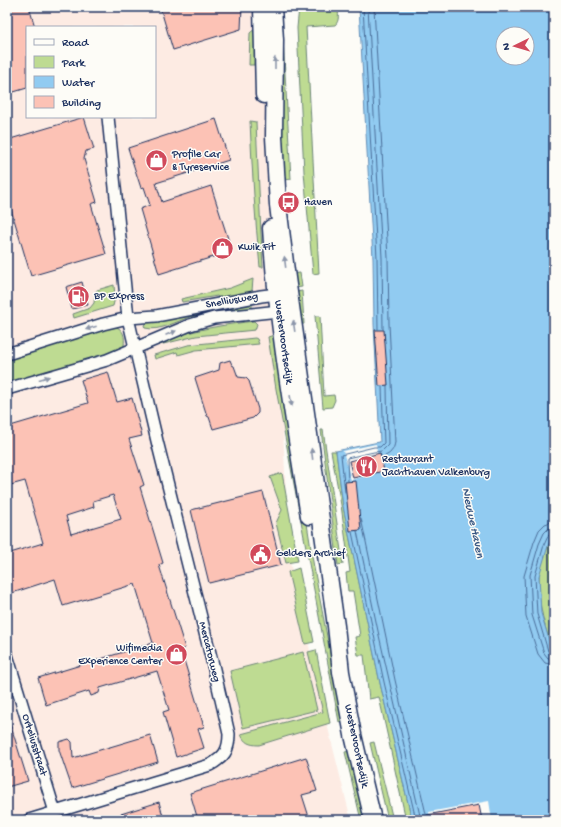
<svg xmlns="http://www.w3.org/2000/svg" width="561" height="827" viewBox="0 0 561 827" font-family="'Gochi Hand',sans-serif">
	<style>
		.built { fill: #fdebe3; fill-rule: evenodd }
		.green { fill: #bedb92; stroke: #6c8578 }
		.water { fill: #91cbf1; stroke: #628db6; fill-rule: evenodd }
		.pier { fill: #fdfcf7 }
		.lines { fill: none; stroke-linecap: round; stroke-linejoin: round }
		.shore { stroke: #4a6d99; stroke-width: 1 }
		.building { fill: #fcc2b5; stroke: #1b2f5e; fill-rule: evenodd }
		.street-casing { stroke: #1b2f5e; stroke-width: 14 }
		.secondary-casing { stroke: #1b2f5e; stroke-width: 19 }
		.street { stroke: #fdfcf7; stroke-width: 11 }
		.secondary { stroke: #fdfcf7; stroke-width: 16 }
		.oneway { fill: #8c96aa }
		.labels { text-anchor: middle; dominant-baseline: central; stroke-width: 3; stroke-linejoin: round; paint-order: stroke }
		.poi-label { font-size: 11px; fill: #1b2f5e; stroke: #fdfcf7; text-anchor: start }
		.street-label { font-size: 11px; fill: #1b2f5e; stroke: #fdfcf7 }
		.water-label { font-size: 12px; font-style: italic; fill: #385683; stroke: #fdfcf7 }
	</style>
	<rect width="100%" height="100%" fill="#fdfcf7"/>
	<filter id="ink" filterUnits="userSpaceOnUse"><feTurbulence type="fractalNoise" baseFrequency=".025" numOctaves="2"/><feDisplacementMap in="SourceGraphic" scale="8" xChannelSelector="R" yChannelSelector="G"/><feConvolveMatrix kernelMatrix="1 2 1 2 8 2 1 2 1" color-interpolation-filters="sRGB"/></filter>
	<g filter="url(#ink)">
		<!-- built -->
		<path class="built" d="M 7,7 L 263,7 L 289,557 L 323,708 L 351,820 L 7,820 ZM 27,27 L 155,27 L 155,117 L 27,117 Z"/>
		<!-- green -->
		<path class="green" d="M 299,7 L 338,7 C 338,13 340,21 335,25 L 306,27 L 319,273 L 313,274 L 304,172 L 297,28 Z
			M 280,18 L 282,21 L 291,179 L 286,180 L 282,168 Z
			M 257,27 L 254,65 L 249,65 L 250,33 Z
			M 250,121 L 256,122 L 261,234 L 263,267 L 260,267 C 255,218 252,170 250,121 Z
			M 300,273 L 302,287 L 295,288 L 296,292 L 302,291 L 304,324 L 297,325 L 290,274 Z
			M 253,279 L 252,291 L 250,294 L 222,300 L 217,296 L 182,302 L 181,299 L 230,288 Z
			M 114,285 L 115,298 L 113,306 L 74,318 L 73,314 L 90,308 L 94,303 L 95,293 L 97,290 Z
			M 252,304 L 252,308 C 231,310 211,313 190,317 C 177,321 159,332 145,328 L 144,325 L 151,321 L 221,307 Z
			M 315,316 L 320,316 L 324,396 L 334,395 L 335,400 L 332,407 L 323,408 Z
			M 254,321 L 257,324 L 255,330 L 196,336 L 151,347 C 160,341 169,338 180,335 C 205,328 229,324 254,321 Z
			M 115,326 C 124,330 125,336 124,346 L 120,351 L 7,386 L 7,358 Z
			M 277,334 L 314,568 L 343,721 L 339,722 L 276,389 L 268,337 Z
			M 255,338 L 257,339 L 259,344 L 196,350 L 178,355 L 177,352 L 155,359 L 154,355 L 188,345 Z
			M 321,430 L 323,430 L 343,564 L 338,565 Z
			M 331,451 L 336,451 L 343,506 L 380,683 L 412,820 L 406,820 L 379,697 L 369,699 L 364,655 L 358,655 L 355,637 L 360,636 L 353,591 L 348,591 L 346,573 L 350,572 L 341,505 Z
			M 282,473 L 298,561 L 286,563 L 276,523 L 282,510 L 270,477 Z
			M 554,533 L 554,656 C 546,630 537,604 539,577 C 540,564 549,544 554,533 Z
			M 299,568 L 314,642 L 305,644 L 288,572 Z
			M 316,650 L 330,723 L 259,745 C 250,745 244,743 241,734 L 323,712 L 308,652 Z
			M 303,652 L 317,710 L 243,728 L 230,671 Z
			M 374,742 L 393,820 L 388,820 L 370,743 Z
			M 350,751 L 366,820 L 361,820 L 345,752 Z"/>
		<!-- water -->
		<path class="water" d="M 359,7 L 554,7 L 554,533 L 548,546 L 539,576 L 541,613 L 554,656 L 554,820 L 412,820 L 380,683 L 343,506 L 336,451 L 374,443 L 380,442 L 374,324 L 373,259 ZM 503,34 L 527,34 L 527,58 L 503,58 Z"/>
		<!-- pier -->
		<path class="pier" d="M 376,444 L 380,472 L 351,480 L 343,451 Z
			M 489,801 L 492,820 L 431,820 L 429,812 Z"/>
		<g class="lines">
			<!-- shore -->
			<path class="shore" d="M 363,7 L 377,258 L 378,329
				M 368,7 L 382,258 L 383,329
				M 374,7 L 388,258 L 389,324 L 395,442 C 394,450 390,455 382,457
				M 348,481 L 347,458 L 374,452 L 382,451 L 388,445 L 387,386
				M 345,492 L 341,455 L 374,447 L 380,447 L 384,443 L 382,387
				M 361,518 L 395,680 L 426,814
				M 554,521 L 545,524 L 539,530 L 534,542 L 524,576 L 526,616 L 538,654 L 545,663 L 554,665
				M 554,527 L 548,529 L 544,533 L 539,544 L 530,575 L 532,615 L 544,653 L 548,658 L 554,659
				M 357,531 L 378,631 L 421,820
				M 352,532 L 384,682 L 416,820
				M 554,533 L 549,534 L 544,545 L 535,576 L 537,614 L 548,651 L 551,654 L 554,654"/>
		</g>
		<!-- building -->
		<path class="building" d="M 7,7 L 29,7 L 35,27 L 27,27 L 27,88 L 7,94 Z
			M 160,7 L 242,7 L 241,29 L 173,50 Z
			M 84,117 L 94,149 L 86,151 L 84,159 L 97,202 L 91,204 L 106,254 L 31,276 L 7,196 L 7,140 Z
			M 216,119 L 229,160 L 156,183 L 162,202 L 211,186 L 232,251 L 159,274 L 140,209 L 150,205 L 144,187 L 141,188 L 128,148 Z
			M 82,282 L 88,305 L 72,309 L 66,287 Z
			M 375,330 L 384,330 L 388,385 L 379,386 Z
			M 230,360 L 232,365 L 234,366 L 238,377 L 246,378 L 249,381 L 258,409 L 258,413 L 253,418 L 213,429 L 209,417 L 207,416 L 195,378 L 219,370 L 220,363 Z
			M 108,372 L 117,402 L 132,398 L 142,436 L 129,439 L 144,485 L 140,487 L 163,563 L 159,565 L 185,648 L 181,650 L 204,727 L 198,729 L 204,748 L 176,757 L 163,712 L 169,710 L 157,671 L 100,688 L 99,693 L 91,696 L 89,691 L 46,705 L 38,678 L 153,643 L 135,584 L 63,606 L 55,579 L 9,594 L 7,587 L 7,554 L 43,543 L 25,481 L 7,486 L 7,427 L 88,403 L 81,380 ZM 113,495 L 121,519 L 71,534 L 66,516 L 94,507 L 93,501 Z
			M 380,453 L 384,471 L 353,478 L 349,461 Z
			M 356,481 L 361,530 L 350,531 L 345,482 Z
			M 263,492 L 281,565 L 209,583 L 191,510 Z
			M 7,720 L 9,720 L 28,781 L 7,787 Z
			M 150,735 L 158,762 L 72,788 L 59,750 L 59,742 L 69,739 L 72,742 L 73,758 Z
			M 306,757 L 317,791 L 302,795 L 310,820 L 198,820 L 190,793 Z
			M 159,802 L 164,820 L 108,820 L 108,818 Z
			M 479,805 L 482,820 L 427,820 L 427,815 Z"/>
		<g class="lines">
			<defs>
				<path id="street" d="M 7,354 L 103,324 L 128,318 L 156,316 L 261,296 L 277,294 L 283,297
					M 7,389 L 107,360 L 190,325 L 214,318 L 279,311 L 284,307
					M 7,655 L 55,812
					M 29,820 L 210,765 C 224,757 229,751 229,734 L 213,665 L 157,441 L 128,318 L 108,117"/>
				<path id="secondary" d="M 262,7 L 264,95
					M 273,7 L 275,40 L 274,137 L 278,205 L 286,271 L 336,626 L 341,672 L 353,735 L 373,820
					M 271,228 C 277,324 294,420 309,516"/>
			</defs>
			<!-- street casing -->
			<use href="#street" class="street-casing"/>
			<!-- secondary casing -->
			<use href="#secondary" class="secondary-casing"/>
			<!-- street -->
			<use href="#street" class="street"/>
			<!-- secondary -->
			<use href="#secondary" class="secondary"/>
		</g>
		<!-- one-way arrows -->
		<defs><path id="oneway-solid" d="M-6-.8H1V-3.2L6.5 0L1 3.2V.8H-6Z"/></defs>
		<g class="oneway">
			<use href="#oneway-solid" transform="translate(275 63) rotate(-90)"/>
			<use href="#oneway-solid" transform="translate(285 262) rotate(-97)"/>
			<use href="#oneway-solid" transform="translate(294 326) rotate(-98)"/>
			<use href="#oneway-solid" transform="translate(91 328) rotate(162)"/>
			<use href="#oneway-solid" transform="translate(171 333) rotate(-23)"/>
			<use href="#oneway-solid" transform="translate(44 378) rotate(-16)"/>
			<use href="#oneway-solid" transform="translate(291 401) rotate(81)"/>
			<use href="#oneway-solid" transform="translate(312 454) rotate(-97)"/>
		</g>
	</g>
	<!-- icons -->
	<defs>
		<symbol id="shop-disc" viewBox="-11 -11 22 22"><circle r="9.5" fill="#d1495b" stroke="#fdfcf7"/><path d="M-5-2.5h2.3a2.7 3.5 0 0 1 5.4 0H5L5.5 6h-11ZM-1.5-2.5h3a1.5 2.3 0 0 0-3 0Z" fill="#fff"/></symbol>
		<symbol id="bus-disc" viewBox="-11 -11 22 22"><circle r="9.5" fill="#d1495b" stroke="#fdfcf7"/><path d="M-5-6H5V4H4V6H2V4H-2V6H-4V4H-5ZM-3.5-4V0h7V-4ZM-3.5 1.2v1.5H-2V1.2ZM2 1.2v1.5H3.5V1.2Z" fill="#fff"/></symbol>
		<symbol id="fuel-disc" viewBox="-11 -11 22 22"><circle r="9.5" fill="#d1495b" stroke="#fdfcf7"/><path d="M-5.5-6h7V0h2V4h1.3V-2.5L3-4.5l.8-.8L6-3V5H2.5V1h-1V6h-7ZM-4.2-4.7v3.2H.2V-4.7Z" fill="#fff"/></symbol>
		<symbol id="restaurant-disc" viewBox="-11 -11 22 22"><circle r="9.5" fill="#d1495b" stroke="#fdfcf7"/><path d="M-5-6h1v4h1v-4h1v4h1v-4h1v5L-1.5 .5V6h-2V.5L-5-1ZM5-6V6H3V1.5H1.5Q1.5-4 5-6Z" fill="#fff"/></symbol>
		<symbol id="civic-disc" viewBox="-11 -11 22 22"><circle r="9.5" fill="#d1495b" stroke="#fdfcf7"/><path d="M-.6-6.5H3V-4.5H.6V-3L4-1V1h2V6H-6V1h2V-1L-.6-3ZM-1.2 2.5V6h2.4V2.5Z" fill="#fff"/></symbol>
	</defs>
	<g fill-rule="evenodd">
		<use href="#shop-disc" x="144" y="148" width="25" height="25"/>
		<use href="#bus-disc" x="276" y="190" width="25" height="25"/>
		<use href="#shop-disc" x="210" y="236" width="25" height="25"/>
		<use href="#fuel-disc" x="66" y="284" width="25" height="25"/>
		<use href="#restaurant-disc" x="354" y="454" width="25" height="25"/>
		<use href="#civic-disc" x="248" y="542" width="25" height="25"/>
		<use href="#shop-disc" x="164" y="642" width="25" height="25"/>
	</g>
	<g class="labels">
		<!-- poi labels -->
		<g class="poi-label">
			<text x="172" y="155">Profile Car<tspan x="172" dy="13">&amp; Tyreservice</tspan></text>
			<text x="304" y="203">Haven</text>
			<text x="238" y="248">Kwik Fit</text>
			<text x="94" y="297">BP Express</text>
			<text x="382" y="460">Restaurant<tspan x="382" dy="13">Jachthaven Valkenburg</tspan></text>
			<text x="276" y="554">Gelders Archief</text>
			<text x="162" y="649" text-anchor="end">Wifimedia<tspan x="162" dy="13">Experience Center</tspan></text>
		</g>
		<!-- street labels -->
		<g class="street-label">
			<text transform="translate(232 301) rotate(-10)">Snelliusweg</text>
			<text transform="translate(283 342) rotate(82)">Westervoortsedijk</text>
			<text transform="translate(209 652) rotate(76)">Mercatorweg</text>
			<text transform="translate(34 745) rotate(73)">Orteliusstraat</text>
			<text transform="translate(356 746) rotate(78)">Westervoortsedijk</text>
		</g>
		<!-- water labels -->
		<g class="water-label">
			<text transform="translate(472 523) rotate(78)">Nieuwe Haven</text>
		</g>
	</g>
	<!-- margin -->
	<rect width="561" height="827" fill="none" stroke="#fdfcf7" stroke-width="24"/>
	<rect x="12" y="12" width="537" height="803" fill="none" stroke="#1b2f5e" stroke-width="1.5" filter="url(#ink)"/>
	<!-- legend -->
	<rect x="26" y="26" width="130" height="92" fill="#fdfcf7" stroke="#a3aaba"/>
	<rect x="34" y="39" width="20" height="6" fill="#fdfcf7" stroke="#a3aaba"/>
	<text x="62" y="46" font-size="12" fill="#1b2f5e">Road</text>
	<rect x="34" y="56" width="20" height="12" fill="#bedb92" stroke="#a3aaba"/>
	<text x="62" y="66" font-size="12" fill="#1b2f5e">Park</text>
	<rect x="34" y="76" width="20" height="12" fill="#91cbf1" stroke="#a3aaba"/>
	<text x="62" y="86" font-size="12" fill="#1b2f5e">Water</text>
	<rect x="34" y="96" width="20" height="12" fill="#fcc2b5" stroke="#a3aaba"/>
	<text x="62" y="106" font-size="12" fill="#1b2f5e">Building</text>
	<!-- north arrow -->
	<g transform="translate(515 46) rotate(265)"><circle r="19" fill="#fdfcf7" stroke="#a3aaba"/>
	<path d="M0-3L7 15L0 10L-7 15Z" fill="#d1495b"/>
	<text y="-6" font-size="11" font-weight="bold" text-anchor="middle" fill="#1b2f5e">N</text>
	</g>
</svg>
